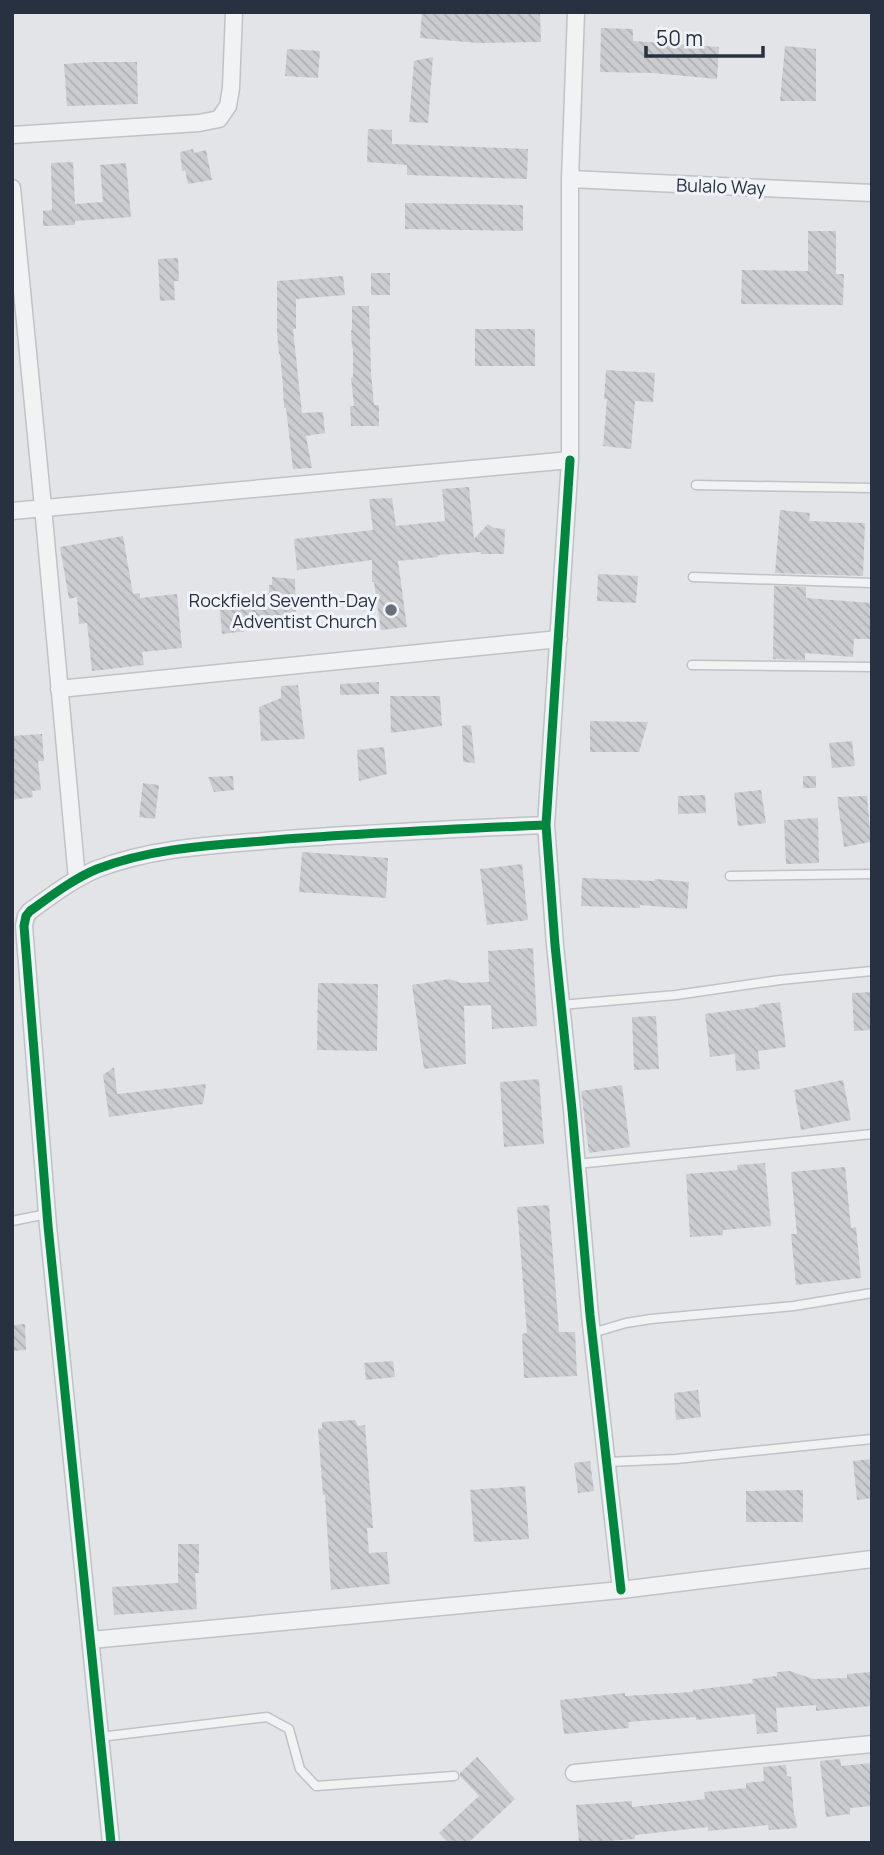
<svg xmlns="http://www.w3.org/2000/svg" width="884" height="1855" viewBox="0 0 884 1855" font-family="Manrope,sans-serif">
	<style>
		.building { fill: url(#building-back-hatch) }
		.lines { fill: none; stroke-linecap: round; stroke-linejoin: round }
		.service-casing { stroke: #c0c2c5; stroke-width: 11 }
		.minor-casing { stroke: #c0c2c5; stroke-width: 19 }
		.service { stroke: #f1f2f4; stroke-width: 8 }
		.minor { stroke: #f1f2f4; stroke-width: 16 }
		.cycleway-casing { stroke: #f0f3f7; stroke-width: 13 }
		.cycleway { stroke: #00873e; stroke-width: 9 }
		.poi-dot { fill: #69707b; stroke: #f0f3f7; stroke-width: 2.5 }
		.labels { text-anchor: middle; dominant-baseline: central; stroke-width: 6; stroke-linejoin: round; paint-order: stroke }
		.street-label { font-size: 18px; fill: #283141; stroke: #f0f3f7 }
		.poi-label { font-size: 18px; fill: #283141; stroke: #f0f3f7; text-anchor: end }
	</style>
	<defs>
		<pattern id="building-back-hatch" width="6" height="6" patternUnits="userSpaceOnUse" patternTransform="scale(1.75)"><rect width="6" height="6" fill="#cacccf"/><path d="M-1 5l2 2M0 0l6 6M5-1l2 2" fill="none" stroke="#aeb0b3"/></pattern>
	</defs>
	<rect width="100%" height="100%" fill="#e2e4e7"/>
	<!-- building -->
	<path class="building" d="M 422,12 L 540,12 L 541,42 L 478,43 L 420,38 Z
		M 601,28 L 633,29 L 633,41 L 719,47 L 717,79 L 653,73 L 600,72 Z
		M 785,46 L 816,49 L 816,101 L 780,101 Z
		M 287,49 L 320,51 L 318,78 L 285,76 Z
		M 433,57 L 428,123 L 409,122 L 414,61 Z
		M 93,62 L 137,62 L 138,104 L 67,106 L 64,64 Z
		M 368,129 L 392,130 L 392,144 L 528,149 L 527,179 L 407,175 L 407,165 L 367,162 Z
		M 193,149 L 194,153 L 206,150 L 212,180 L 188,184 L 185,170 L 182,171 L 180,152 Z
		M 73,162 L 75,204 L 103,202 L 100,165 L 126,163 L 131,217 L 75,221 L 75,225 L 43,226 L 43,211 L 52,210 L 51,163 Z
		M 405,203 L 523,205 L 523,231 L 405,229 Z
		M 808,231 L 836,231 L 836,274 L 844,274 L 843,305 L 741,304 L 742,270 L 808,271 Z
		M 178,258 L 179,281 L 174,281 L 175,300 L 160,301 L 158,259 Z
		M 371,273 L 390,273 L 390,295 L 371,295 Z
		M 343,276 L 345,295 L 296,299 L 296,329 L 293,329 L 302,413 L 323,412 L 325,433 L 306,436 L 312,468 L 293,469 L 286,408 L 284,408 L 283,387 L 280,354 L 279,354 L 277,332 L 277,281 Z
		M 352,306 L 369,306 L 371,372 L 374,405 L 379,405 L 379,426 L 351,426 L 350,406 L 354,406 L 351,378 L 353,377 L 353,348 L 352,348 L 351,330 L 352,330 Z
		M 475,329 L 535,329 L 535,366 L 475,366 Z
		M 606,370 L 655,373 L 653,402 L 635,401 L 631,449 L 603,446 L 607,399 L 604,399 Z
		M 469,487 L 474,539 L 488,524 L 494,528 L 505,529 L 504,554 L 481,554 L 481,552 L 438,555 L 438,557 L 398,561 L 407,627 L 381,630 L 374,582 L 372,582 L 372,560 L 297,570 L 294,539 L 373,530 L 369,499 L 392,498 L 396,526 L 445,521 L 442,489 Z
		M 780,510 L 810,513 L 809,521 L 865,523 L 863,576 L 775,573 Z
		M 123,536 L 133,594 L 140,593 L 140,598 L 177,594 L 182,648 L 142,652 L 144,665 L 92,671 L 87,623 L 79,624 L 77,597 L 69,599 L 60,547 Z
		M 598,574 L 638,576 L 636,603 L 597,601 Z
		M 272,577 L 295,579 L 296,619 L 290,617 L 290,625 L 254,624 L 255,630 L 222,634 L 219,598 L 269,593 L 269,585 L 272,585 Z
		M 774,586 L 806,587 L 806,598 L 872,603 L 872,639 L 854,639 L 853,657 L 805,653 L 805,660 L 773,659 Z
		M 379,682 L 379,694 L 340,695 L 340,684 Z
		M 298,685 L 305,739 L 261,741 L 259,707 L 281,698 L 281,686 Z
		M 390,696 L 440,696 L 442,726 L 391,733 Z
		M 590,721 L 648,722 L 639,752 L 590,752 Z
		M 471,725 L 475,763 L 463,762 L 462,726 Z
		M 42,734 L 44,761 L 38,761 L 41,790 L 32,791 L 33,797 L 12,800 L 12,736 Z
		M 852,741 L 855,766 L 832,768 L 829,743 Z
		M 384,747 L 387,774 L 359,781 L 357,750 Z
		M 233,776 L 234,790 L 214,792 L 208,777 Z
		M 803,776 L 816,776 L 816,788 L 803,788 Z
		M 143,783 L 159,785 L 155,819 L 139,817 Z
		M 761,790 L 766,823 L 738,826 L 734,793 Z
		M 705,795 L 706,813 L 678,814 L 678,796 Z
		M 867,796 L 871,842 L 844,847 L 837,797 Z
		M 818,818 L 819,863 L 786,864 L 784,820 Z
		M 302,852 L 388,858 L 386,898 L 299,892 Z
		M 522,864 L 528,920 L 487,925 L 480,869 Z
		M 582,878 L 655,881 L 655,879 L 689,882 L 687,909 L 640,905 L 640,908 L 581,906 Z
		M 533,948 L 537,1026 L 492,1029 L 491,1005 L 464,1006 L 466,1064 L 424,1069 L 412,985 L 449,979 L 461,983 L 489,982 L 488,951 Z
		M 318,983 L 378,984 L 377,1051 L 317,1050 Z
		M 872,992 L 872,1030 L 854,1031 L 852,993 Z
		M 780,1002 L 786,1047 L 758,1051 L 760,1069 L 736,1071 L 735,1054 L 710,1057 L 705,1014 L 759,1007 L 759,1005 Z
		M 656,1016 L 659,1069 L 634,1070 L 632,1017 Z
		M 114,1067 L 117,1094 L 206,1084 L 203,1104 L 109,1117 L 103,1075 Z
		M 539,1079 L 544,1144 L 504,1147 L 500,1082 Z
		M 843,1080 L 851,1120 L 801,1130 L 794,1090 Z
		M 622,1085 L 630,1147 L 589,1153 L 581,1091 Z
		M 765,1163 L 771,1226 L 723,1230 L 723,1235 L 690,1237 L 686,1174 L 738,1170 L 737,1165 Z
		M 845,1167 L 851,1228 L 856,1227 L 861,1278 L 796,1285 L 791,1234 L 797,1234 L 791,1172 Z
		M 549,1205 L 559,1332 L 575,1332 L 577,1376 L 524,1378 L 522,1334 L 527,1333 L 517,1207 Z
		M 25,1324 L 26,1350 L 12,1351 L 12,1325 Z
		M 393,1361 L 395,1377 L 366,1380 L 364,1363 Z
		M 698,1390 L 701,1417 L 676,1420 L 674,1393 Z
		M 355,1420 L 358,1426 L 365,1425 L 373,1528 L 367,1528 L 369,1553 L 387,1552 L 390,1584 L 331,1590 L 325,1495 L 323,1495 L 318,1429 L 322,1428 L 322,1422 Z
		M 872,1459 L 872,1498 L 857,1500 L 853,1461 Z
		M 590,1461 L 594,1491 L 578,1493 L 574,1463 Z
		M 525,1486 L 529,1539 L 474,1542 L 470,1490 Z
		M 803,1490 L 803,1522 L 746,1522 L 746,1491 Z
		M 178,1544 L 199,1544 L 199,1573 L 195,1573 L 197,1609 L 114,1615 L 112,1587 L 178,1583 Z
		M 790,1671 L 813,1679 L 847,1678 L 847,1674 L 871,1672 L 872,1706 L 816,1711 L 816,1705 L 776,1708 L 778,1732 L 757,1734 L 755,1714 L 696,1720 L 696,1717 L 628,1722 L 629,1728 L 564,1734 L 560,1700 L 625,1693 L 625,1696 L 693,1692 L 693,1690 L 753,1683 L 752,1679 L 777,1676 L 777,1672 Z
		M 477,1757 L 515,1799 L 468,1843 L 448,1843 L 439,1833 L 479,1796 L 460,1776 L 460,1773 Z
		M 840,1759 L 841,1766 L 872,1763 L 871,1806 L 850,1808 L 850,1814 L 826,1817 L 820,1761 Z
		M 786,1765 L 787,1776 L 791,1777 L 794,1815 L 795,1815 L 797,1828 L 769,1830 L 768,1825 L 708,1831 L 708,1827 L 635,1835 L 635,1839 L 579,1843 L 576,1805 L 632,1801 L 632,1807 L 705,1799 L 704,1792 L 746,1788 L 746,1783 L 764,1781 L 763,1767 Z"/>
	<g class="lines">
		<defs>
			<path id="service" d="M 696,485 L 872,488
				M 693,577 L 872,583
				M 692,665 L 872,667
				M 730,876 L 872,874
				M 561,1005 L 676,995 L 780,980 L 872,971
				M 577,1164 L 872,1134
				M 12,1221 L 47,1214
				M 592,1333 L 626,1323 L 651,1319 L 794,1306 L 872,1293
				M 607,1462 L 676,1459 L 872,1439
				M 100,1737 L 267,1717 L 289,1729 L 300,1769 L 316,1786 L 454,1776"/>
			<path id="minor" d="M 12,135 L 199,123 L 219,119 L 228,106 L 231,88 L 234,12
				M 570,179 L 872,193
				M 12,188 L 43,507 L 77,879
				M 570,460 L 546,825 L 555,945 L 572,1110 L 590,1315 L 621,1590
				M 12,511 L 570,460 L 570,179 L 576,12
				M 59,689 L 559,639
				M 91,1640 L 621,1590 L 872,1559
				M 574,1773 L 872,1744
				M 111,1843 L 48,1226 L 24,926 L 26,916 L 30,911 C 51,896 73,879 97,869 C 154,847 216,845 275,840 C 365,833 455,829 546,825"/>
		</defs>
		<!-- service casing -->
		<use href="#service" class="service-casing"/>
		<!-- minor casing -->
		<use href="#minor" class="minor-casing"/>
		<!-- service -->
		<use href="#service" class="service"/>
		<!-- minor -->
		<use href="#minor" class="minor"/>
		<defs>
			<path id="cycleway" d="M 570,460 L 546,825 L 555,945 L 572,1110 L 590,1315 L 621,1590
				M 111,1843 L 48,1226 L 24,926 L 26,916 L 30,911 C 51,896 73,879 97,869 C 154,847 216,845 275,840 C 365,833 455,829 546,825"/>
		</defs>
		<!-- cycleway casing -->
		<use href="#cycleway" class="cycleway-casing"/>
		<!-- cycleway -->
		<use href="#cycleway" class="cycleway"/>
	</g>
	<!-- markers -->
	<circle class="poi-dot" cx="391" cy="610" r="7"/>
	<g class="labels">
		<!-- street labels -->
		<g class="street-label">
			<text transform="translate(721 186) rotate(2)">Bulalo Way</text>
		</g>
		<!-- poi labels -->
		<g class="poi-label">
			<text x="377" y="600">Rockfield Seventh-Day<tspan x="377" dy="21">Adventist Church</tspan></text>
		</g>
	</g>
	<!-- border -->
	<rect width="884" height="1855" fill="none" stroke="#283141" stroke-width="28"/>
	<!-- scale -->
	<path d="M646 46v10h117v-10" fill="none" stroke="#283141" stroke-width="3.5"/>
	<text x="656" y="46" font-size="21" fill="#283141" stroke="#f0f3f7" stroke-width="5" paint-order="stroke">50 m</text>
</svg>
